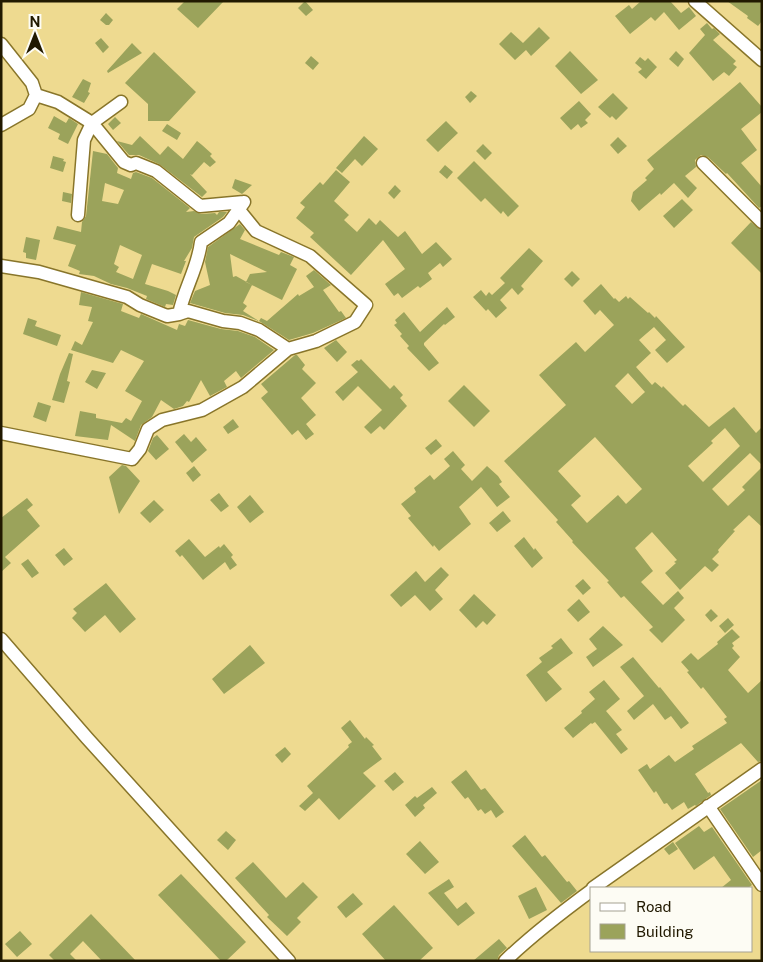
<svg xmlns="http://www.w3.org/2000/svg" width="763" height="962" viewBox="0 0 763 962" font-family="'Public Sans',sans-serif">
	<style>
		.building { fill: #9ba35b; fill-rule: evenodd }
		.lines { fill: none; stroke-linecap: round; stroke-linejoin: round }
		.minor-casing { stroke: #88752a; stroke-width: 15 }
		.minor { stroke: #fff; stroke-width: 12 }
	</style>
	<rect width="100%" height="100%" fill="#eeda90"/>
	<!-- building -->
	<path class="building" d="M 185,1 L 224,1 L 198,28 L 177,9 Z
		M 305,1 L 313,10 L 306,16 L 298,8 Z
		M 641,1 L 670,1 L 681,13 L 689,7 L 696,16 L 679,30 L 664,12 L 655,21 L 651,17 L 630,34 L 615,16 L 629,5 L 632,9 Z
		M 727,1 L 762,1 L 762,21 L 758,26 L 747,18 L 748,16 Z
		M 106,13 L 113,20 L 109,25 L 106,25 L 100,20 Z
		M 707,23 L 712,29 L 714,28 L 720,34 L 713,40 L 736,61 L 733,64 L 737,67 L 729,76 L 724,72 L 713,81 L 689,53 L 705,35 L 700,29 Z
		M 539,27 L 550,38 L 531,56 L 526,50 L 515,60 L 499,44 L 511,32 L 523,43 Z
		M 101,38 L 109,47 L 103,53 L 95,43 Z
		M 132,43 L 142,53 L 108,73 L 107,71 Z
		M 570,51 L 598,80 L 581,94 L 555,66 Z
		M 676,51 L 684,59 L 678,67 L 669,59 Z
		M 154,52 L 196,92 L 169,121 L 148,121 L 148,104 L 125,83 Z
		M 311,56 L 319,63 L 313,70 L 305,63 Z
		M 640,57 L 645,61 L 648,58 L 657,67 L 646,79 L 638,72 L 642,69 L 635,63 Z
		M 83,79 L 91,83 L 88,92 L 90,93 L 84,103 L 72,97 Z
		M 740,82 L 762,107 L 762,112 L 741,129 L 757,150 L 741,163 L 762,187 L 762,206 L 759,208 L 727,173 L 726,174 L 708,157 L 701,155 L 695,160 L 696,167 L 685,176 L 697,188 L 688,198 L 674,183 L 661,195 L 660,193 L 639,211 L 631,201 L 633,192 L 647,180 L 645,178 L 654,169 L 647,160 Z
		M 471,91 L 477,96 L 470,103 L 465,97 Z
		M 613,93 L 628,108 L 616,120 L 612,116 L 610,118 L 598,107 Z
		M 579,101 L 591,114 L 585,120 L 588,123 L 581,128 L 578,124 L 571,130 L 560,118 Z
		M 54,116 L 66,123 L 69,118 L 78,124 L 68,144 L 58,139 L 60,134 L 48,128 Z
		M 115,117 L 121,123 L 113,130 L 108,124 Z
		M 446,121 L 458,133 L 438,152 L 426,140 Z
		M 167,124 L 181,133 L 177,140 L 162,131 Z
		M 140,136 L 160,155 L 168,146 L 183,159 L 197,141 L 202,145 L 212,154 L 210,156 L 216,162 L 210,167 L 204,162 L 192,175 L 190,174 L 207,192 L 202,197 L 159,164 L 139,155 L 129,155 L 117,141 L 132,145 Z
		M 364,136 L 378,149 L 362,166 L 355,159 L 342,173 L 336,168 Z
		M 618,137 L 627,146 L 618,154 L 610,145 Z
		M 483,144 L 492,153 L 485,160 L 476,151 Z
		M 93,151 L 107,154 L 118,168 L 117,173 L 131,179 L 133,173 L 136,172 L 152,178 L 190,208 L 186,212 L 194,211 L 201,214 L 215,213 L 217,215 L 219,212 L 227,212 L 223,217 L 194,237 L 192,248 L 184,261 L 186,261 L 181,274 L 152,264 L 145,284 L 168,291 L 176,295 L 173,305 L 166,304 L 165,307 L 146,299 L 147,296 L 127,288 L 111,284 L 94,276 L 79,274 L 80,271 L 68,266 L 76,245 L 53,239 L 57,226 L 81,232 L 82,222 L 86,216 ZM 105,183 L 124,190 L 118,204 L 102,201 ZM 120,245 L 142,255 L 133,279 L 116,272 L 119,267 L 114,264 Z
		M 53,156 L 64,159 L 63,161 L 66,162 L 63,172 L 50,168 Z
		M 474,161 L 519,206 L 508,217 L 503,211 L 501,214 L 485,198 L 481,202 L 457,178 Z
		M 445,165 L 453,172 L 447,179 L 439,172 Z
		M 336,170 L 350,182 L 334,201 L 349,215 L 344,220 L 357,232 L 369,218 L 376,225 L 380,220 L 398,237 L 405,231 L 422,254 L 436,242 L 452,259 L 443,267 L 440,263 L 428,273 L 432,279 L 420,288 L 418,286 L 402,298 L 398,293 L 394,296 L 385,284 L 405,269 L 383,240 L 351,275 L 310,237 L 314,233 L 296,218 L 305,207 L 300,203 L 320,182 L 323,185 Z
		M 235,179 L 252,185 L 242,194 L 232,188 Z
		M 395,185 L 401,191 L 394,199 L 388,193 Z
		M 63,192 L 72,194 L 71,203 L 62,201 Z
		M 682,199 L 693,210 L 674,228 L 663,216 Z
		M 751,222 L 762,231 L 762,274 L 731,243 Z
		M 240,224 L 245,230 L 240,239 L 279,255 L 281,252 L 294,257 L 290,265 L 297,269 L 282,300 L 246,282 L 250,274 L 267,272 L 230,254 L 233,277 L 236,276 L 252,285 L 243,303 L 247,306 L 243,311 L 259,321 L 243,315 L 225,313 L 190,303 L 195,291 L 210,285 L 205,262 L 208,247 Z
		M 26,237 L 40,240 L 36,260 L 26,258 L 26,253 L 23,252 Z
		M 529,248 L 543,261 L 521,286 L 524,289 L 518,295 L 512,288 L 500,300 L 507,308 L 496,318 L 488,309 L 486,311 L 473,297 L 481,290 L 486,296 L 489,292 L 492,295 L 505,283 L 500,278 Z
		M 314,270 L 331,285 L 323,290 L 339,312 L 341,311 L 346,318 L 313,333 L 289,340 L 259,321 L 261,318 L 267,321 L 298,294 L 299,296 L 314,287 L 306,276 Z
		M 572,271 L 580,279 L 572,287 L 564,279 Z
		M 601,284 L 614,299 L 615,298 L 619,302 L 626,296 L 628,299 L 630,297 L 648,313 L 649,312 L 655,318 L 656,316 L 685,347 L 667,363 L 655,350 L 666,340 L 654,327 L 639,340 L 651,353 L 636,367 L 652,385 L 655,382 L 662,388 L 663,386 L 683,406 L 685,404 L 709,427 L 734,407 L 756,433 L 762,427 L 762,465 L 750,453 L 712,489 L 728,506 L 745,490 L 742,487 L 762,467 L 762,527 L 749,515 L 733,530 L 735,531 L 718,550 L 719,552 L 712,559 L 719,565 L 712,572 L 705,566 L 680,590 L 665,573 L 676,563 L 674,562 L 677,560 L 652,532 L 635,548 L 653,571 L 641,582 L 663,605 L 678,591 L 684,598 L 674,608 L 685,620 L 662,643 L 649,630 L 653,627 L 624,596 L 621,598 L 607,582 L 609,581 L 572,542 L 573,541 L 556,522 L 558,520 L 504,461 L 566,405 L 539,375 L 576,342 L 585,352 L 614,325 L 600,310 L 595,315 L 583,301 ZM 628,373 L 645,392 L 632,404 L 615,386 ZM 725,428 L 740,446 L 703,482 L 688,466 L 713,443 L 711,441 ZM 595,437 L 642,489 L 626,504 L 618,495 L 587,523 L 571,505 L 581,496 L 558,471 Z
		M 81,292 L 123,304 L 121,311 L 139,318 L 141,314 L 177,330 L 179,324 L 185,326 L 188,320 L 221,329 L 238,331 L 255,337 L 274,350 L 241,378 L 236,371 L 224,381 L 227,387 L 210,396 L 201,380 L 189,402 L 187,401 L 183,406 L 174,409 L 161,400 L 152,417 L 141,425 L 135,441 L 111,425 L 108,440 L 75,436 L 80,411 L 96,414 L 96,418 L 122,423 L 126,418 L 131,421 L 142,401 L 125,391 L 144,361 L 121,350 L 113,363 L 71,350 L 75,341 L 82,345 L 93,322 L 88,321 L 92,307 L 79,305 Z
		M 447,307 L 455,317 L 445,325 L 444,324 L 424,343 L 424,345 L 439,363 L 429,371 L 407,348 L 409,346 L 400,336 L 402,334 L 394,325 L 397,323 L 395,320 L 404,312 L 420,332 Z
		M 28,318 L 37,321 L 35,326 L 61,335 L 57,346 L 23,334 Z
		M 336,340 L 347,352 L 337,362 L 324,348 Z
		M 69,353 L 73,354 L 67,381 L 70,382 L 64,403 L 52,400 L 60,374 Z
		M 295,355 L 297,355 L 305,365 L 302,369 L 316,383 L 301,398 L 316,415 L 306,424 L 314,434 L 306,440 L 298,430 L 292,435 L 261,398 L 268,392 L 261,384 Z
		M 361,359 L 390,389 L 394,385 L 403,395 L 400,398 L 407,406 L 384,430 L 380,426 L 371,434 L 364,427 L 382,410 L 358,386 L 343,401 L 335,392 L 358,372 L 351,365 L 357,360 L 359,361 Z
		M 92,370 L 106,373 L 97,389 L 85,382 Z
		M 464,385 L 490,411 L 474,427 L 448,401 Z
		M 38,402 L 51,406 L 46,422 L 33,417 Z
		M 233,419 L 239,427 L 228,434 L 223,427 Z
		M 184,434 L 191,442 L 196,437 L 207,450 L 192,463 L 175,442 Z
		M 157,435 L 169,449 L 156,460 L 148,451 L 153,438 Z
		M 436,439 L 442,446 L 431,455 L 425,448 Z
		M 453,451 L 465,465 L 461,469 L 472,481 L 487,466 L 498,476 L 502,482 L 499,484 L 510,497 L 497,507 L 481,487 L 459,507 L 471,524 L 439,551 L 434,545 L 433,547 L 408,518 L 411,516 L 401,504 L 416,492 L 414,488 L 430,475 L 434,480 L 450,466 L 444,459 Z
		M 122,465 L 126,466 L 140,481 L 119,514 L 109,477 Z
		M 194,466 L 201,475 L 193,482 L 186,473 Z
		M 219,493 L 229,506 L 221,512 L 210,500 Z
		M 250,495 L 264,512 L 250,523 L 237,507 Z
		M 27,498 L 33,505 L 27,510 L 40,526 L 5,557 L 11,563 L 1,572 L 1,518 Z
		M 154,500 L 164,510 L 150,523 L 140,513 Z
		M 503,511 L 511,521 L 497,532 L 489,523 Z
		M 524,537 L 534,550 L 535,548 L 543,558 L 532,568 L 514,546 Z
		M 189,539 L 205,557 L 219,546 L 220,548 L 224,544 L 233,555 L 231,557 L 237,565 L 230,570 L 225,562 L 203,580 L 182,555 L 180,557 L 175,551 Z
		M 64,548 L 73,559 L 64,566 L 55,555 Z
		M 28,559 L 39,573 L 32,578 L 21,564 Z
		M 441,567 L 449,575 L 435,590 L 443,599 L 430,611 L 415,595 L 401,607 L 390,595 L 416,571 L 425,582 Z
		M 583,579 L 591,588 L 583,595 L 575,586 Z
		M 106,583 L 136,619 L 120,633 L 105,615 L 85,632 L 72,618 L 77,613 L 73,609 Z
		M 474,594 L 496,615 L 487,625 L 483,621 L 476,628 L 459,610 Z
		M 579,599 L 590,612 L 578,622 L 567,610 Z
		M 711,609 L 718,616 L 711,622 L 705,615 Z
		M 728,618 L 734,625 L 725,633 L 719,626 Z
		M 603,626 L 623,645 L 593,667 L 586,657 L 597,649 L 589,639 Z
		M 732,629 L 740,637 L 732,643 L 734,646 L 732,648 L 740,657 L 728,670 L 748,693 L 762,680 L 762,761 L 758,762 L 741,743 L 695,774 L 708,793 L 710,792 L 711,795 L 696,806 L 695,805 L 688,809 L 684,802 L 672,810 L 667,803 L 664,804 L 656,791 L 654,793 L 638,770 L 647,764 L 650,769 L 669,755 L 675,762 L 694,749 L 692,746 L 727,723 L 724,719 L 727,717 L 703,687 L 701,689 L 687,672 L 689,671 L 681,662 L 691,653 L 698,660 L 718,644 L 717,642 Z
		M 561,638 L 573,653 L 547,672 L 562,689 L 546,702 L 526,675 L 542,662 L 539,658 L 553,648 L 551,646 Z
		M 250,645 L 265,663 L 224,694 L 212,679 Z
		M 633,657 L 659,688 L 660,687 L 689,723 L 681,729 L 671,716 L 665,720 L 653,704 L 634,720 L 627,711 L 644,696 L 620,667 Z
		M 604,680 L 620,699 L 606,711 L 622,730 L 616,734 L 628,749 L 621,754 L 595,722 L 592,724 L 591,723 L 573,738 L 564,728 L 582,713 L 581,711 L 595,699 L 589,692 Z
		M 350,720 L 365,739 L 366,737 L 374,745 L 372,746 L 382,759 L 363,773 L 376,786 L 339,820 L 319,798 L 305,811 L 299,806 L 313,793 L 307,786 L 349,747 L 348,745 L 352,742 L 341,728 Z
		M 285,747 L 291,754 L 282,763 L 275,755 Z
		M 466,770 L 481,790 L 485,788 L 504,812 L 496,818 L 491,810 L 485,814 L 481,809 L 478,811 L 468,797 L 465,799 L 451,782 Z
		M 395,772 L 404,782 L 393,791 L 384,781 Z
		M 762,780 L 762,850 L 753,857 L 720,809 Z
		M 432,787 L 437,793 L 423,805 L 425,808 L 415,817 L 405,805 L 415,796 L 417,798 Z
		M 699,826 L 704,832 L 712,827 L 752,885 L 748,888 L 721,888 L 731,880 L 714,856 L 694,870 L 675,843 Z
		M 226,831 L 236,840 L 228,850 L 217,840 Z
		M 525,835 L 542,857 L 545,855 L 567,882 L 569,881 L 577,891 L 561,903 L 512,846 Z
		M 420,841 L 439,862 L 425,874 L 406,854 Z
		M 673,842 L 678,849 L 669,855 L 664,849 Z
		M 253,862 L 286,898 L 303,882 L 318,897 L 297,918 L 301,922 L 287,936 L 267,917 L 269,915 L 235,878 Z
		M 181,874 L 246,942 L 226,961 L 221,961 L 158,895 Z
		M 449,879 L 454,887 L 444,893 L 457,909 L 466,902 L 475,913 L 458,926 L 428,893 Z
		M 536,887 L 547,910 L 529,919 L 518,896 Z
		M 353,893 L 363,904 L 346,918 L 337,907 Z
		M 394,905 L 433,948 L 419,961 L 386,961 L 362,934 Z
		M 91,914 L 136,961 L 102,961 L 83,941 L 70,954 L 77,961 L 55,961 L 49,955 Z
		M 20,931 L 32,944 L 17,957 L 5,944 Z
		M 499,939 L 507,948 L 499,955 L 497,961 L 473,961 Z"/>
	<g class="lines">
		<defs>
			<path id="minor" d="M 695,1 L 762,60
				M 1,44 L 32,83 L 36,95 L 29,109 L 1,125
				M 36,95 L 58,102 L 92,123 L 124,162 L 131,165 L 136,163 L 156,171 L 200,206 L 244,202
				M 703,163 L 762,222
				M 78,215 L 84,140 L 92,123 L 121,102
				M 1,266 L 39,272 L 127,297 L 140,305 L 167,316 L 179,314 C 184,289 198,268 201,242 L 229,223 L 244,202
				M 179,314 L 188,311 L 223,321 L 240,323 L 259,330 L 288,349
				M 1,433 L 132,459 L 140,449 L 148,429 L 162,420 L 202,410 L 243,387 L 288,349 L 316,341 L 355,322 L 366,305 L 310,256 L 256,231 L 239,210
				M 1,639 L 87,738 L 289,961
				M 708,806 L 762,885
				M 593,888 L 762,769
				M 505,961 C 532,935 562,912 592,890"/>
		</defs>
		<!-- minor casing -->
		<use href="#minor" class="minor-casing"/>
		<!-- minor -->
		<use href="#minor" class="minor"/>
	</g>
	<!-- border -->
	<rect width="763" height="962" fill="none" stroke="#211900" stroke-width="5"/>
	<!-- legend -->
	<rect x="590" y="887" width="162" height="65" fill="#fdfcf4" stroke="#a5a192"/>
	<rect x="600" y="903" width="25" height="8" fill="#ffffff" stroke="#a5a192"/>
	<text x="636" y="912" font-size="15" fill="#211900">Road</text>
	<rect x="600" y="924" width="25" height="15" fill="#9ba35b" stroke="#a5a192"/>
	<text x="636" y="937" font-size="15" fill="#211900">Building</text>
	<!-- north arrow -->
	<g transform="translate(35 35)" stroke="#fdfcf4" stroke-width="4" paint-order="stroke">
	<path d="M0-4L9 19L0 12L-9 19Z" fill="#211900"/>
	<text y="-8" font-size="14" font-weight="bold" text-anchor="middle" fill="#211900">N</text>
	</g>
</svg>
